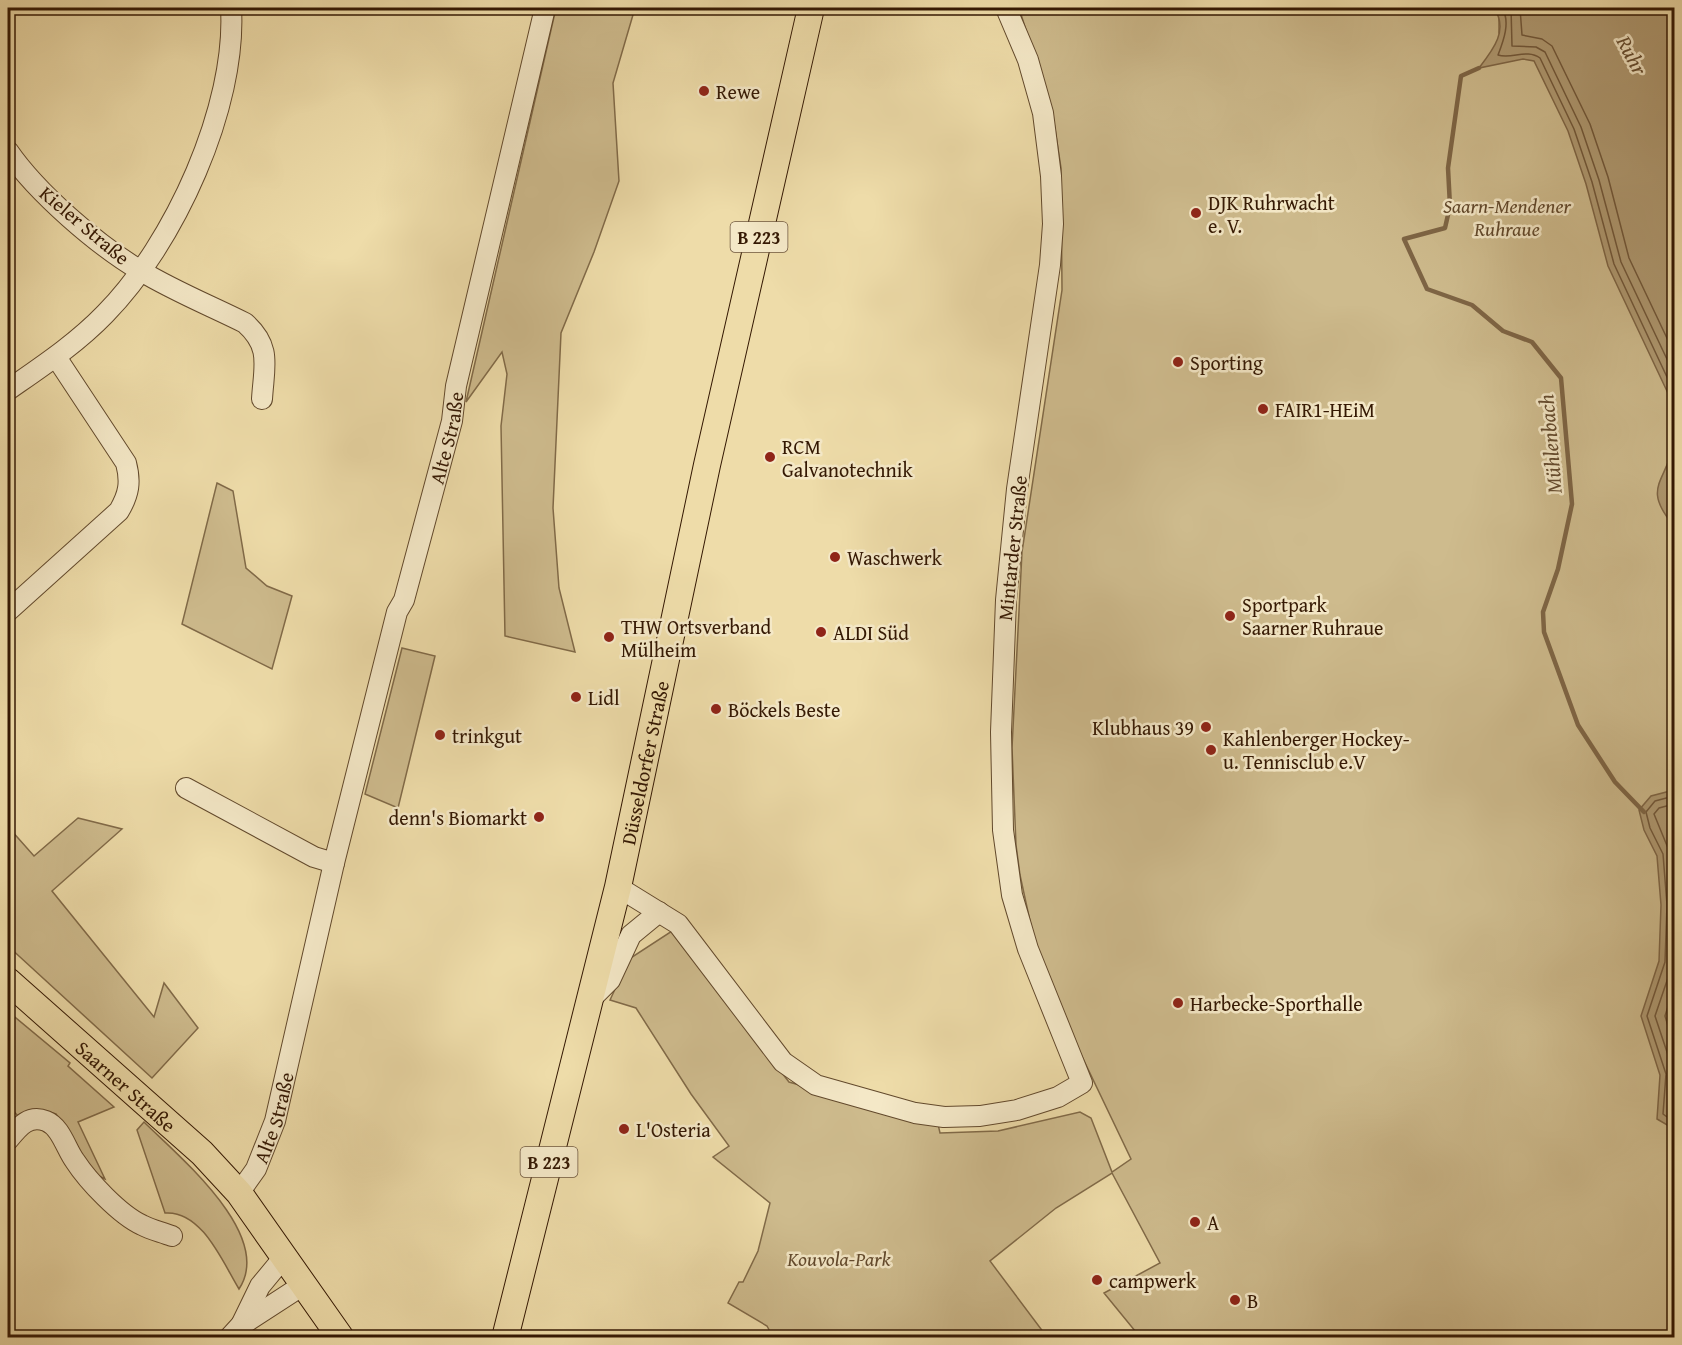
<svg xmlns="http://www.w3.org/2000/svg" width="1682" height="1345" viewBox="0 0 1682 1345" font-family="'Gentium Book Plus',serif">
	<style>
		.green { fill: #cebb8d; stroke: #816a48; stroke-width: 1.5 }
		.water { fill: #af9971; stroke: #7e6545; stroke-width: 1.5 }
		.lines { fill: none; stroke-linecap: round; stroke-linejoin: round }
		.shore { stroke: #72583a; stroke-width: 1.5 }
		.stream { stroke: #7e6545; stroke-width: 4.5 }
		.minor-casing { stroke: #62492c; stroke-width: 22 }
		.major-casing { stroke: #341803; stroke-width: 28 }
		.minor { stroke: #f4e8c7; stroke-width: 20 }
		.major { stroke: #eedca9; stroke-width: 26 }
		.poi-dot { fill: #8f2418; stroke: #f4e8c7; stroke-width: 2 }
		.labels { text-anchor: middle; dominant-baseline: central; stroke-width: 5; stroke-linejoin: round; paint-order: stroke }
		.shield { fill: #f4e8c7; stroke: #6e563e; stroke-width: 1.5 }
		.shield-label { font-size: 18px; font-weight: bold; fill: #341803 }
		.poi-label { font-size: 20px; fill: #341803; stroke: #f4e8c7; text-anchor: start }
		.park-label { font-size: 20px; font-style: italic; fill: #62492c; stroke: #f4e8c7 }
		.street-label { font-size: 20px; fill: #341803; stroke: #f4e8c7 }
		.water-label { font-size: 21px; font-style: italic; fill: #654c2f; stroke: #f4e8c7 }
	</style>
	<rect width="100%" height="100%" fill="#eedca9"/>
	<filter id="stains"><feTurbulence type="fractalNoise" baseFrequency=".00333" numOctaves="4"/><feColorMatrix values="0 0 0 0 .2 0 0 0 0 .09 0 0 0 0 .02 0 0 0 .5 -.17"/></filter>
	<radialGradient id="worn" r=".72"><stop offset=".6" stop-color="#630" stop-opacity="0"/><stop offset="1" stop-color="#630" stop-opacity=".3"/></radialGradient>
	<!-- green -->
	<path class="green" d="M 556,8 L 635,8 L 613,83 L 619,181 L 594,252 L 561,333 L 553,508 L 559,588 L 575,652 L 505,636 L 501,426 L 507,374 L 502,352 L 466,402 Z
		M 1019,8 L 1477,8 L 1478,10 L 1481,8 L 1494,8 L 1499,15 L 1499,33 L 1674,8 L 1674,1337 L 1140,1337 L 1104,1293 L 1160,1263 L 1112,1173 L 1056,1208 L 990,1261 L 1047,1337 L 773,1337 L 767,1326 L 728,1303 L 739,1282 L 743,1282 L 758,1251 L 770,1203 L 713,1157 L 729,1146 L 691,1094 L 636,1008 L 610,1000 L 629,959 L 672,931 L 789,1082 L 938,1124 L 940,1133 L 998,1131 L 1080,1112 L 1091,1118 L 1112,1172 L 1131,1159 L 1054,998 L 1038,958 L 1020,875 L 1016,845 L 1012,748 L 1022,552 L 1062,290 L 1061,168 L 1053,116 Z
		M 217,483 L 233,491 L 246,568 L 267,586 L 292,596 L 272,669 L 182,624 Z
		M 402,648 L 435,656 L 398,808 L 365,794 Z
		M 78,818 L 122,829 L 52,891 L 154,1017 L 164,983 L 198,1028 L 152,1078 L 8,946 L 10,829 L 34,856 Z
		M 10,1013 L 70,1063 L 68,1066 L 114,1107 L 78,1122 L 105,1179 C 80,1169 70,1134 56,1114 C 41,1109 32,1108 18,1116 L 8,1105 L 8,1015 Z
		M 144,1122 C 178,1156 275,1235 239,1289 C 223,1263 202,1210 165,1213 L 137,1130 Z"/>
	<!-- water -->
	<path class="water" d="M 1494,8 L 1674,8 L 1674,406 L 1608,266 L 1586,184 L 1568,131 L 1534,61 L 1523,59 L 1479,68 C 1493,50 1509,30 1494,8 Z
		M 1674,443 L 1674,526 C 1641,487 1666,483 1674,443 Z
		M 1674,790 L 1674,1129 L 1657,1119 L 1660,1075 L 1641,1016 L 1659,961 L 1661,905 L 1657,856 L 1644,830 L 1639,810 L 1651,796 Z"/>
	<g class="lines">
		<!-- shore -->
		<path class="shore" d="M 1502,8 C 1511,22 1503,42 1498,55 C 1511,60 1527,48 1540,58 L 1574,129 L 1592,182 L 1614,264 L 1674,392
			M 1511,8 L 1512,46 L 1536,47 L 1545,52 L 1581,127 L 1599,180 L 1621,262 L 1674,374
			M 1520,8 L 1522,35 L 1542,39 L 1552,46 L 1590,124 L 1608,177 L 1629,258 L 1674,353
			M 1674,796 L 1655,801 L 1646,812 L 1650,828 L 1663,854 L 1667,905 L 1665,962 L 1647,1016 L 1666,1074 L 1663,1114 L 1674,1122
			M 1674,804 L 1659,808 L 1654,814 L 1670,853 L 1674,901
			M 1674,916 L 1673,963 L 1655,1016 L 1674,1073 L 1671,1110 L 1674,1114
			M 1674,987 L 1665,1016 L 1674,1046"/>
		<!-- stream -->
		<path class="stream" d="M 1479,68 L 1461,76 L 1448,168 L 1450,206 L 1445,228 L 1404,239 L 1427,289 L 1472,305 L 1503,331 L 1532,342 L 1561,378 L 1572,504 L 1558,569 L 1543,612 L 1544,632 L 1578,725 L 1615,782 L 1644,812"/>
		<defs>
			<g id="minor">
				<path d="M 8,151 C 37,193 97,245 141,271 C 174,291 211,306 245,323 C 272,347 264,366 262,399"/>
				<path d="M 8,390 C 41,367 76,344 105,314 C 174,244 237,107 231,8"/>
				<path d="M 8,611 L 119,511 C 129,494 131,482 126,463 L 56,357"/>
				<path d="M 186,788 L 314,857 L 334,863"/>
				<path d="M 618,887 L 678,924 L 783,1062 L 816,1085 L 915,1113 L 944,1117 L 980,1116 L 1017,1110 L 1058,1097 L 1082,1083 L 1028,949 L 1012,895 L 1003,830 L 1001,732 L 1006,600 L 1017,489 L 1050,265 L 1053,224 L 1051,176 L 1043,113 L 1028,60 L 1006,8"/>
				<path d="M 590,1000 L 610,980 L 631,935 L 659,912"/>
				<path d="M 8,1140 C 18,1128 28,1114 46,1121 C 61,1127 66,1149 75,1161 C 88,1181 120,1215 142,1225 C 151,1230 162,1232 172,1236"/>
				<path id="s1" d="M 239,1193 L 256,1169 L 275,1121 L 334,863 L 397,612 L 404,600 L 452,421 L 456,386 L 545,8"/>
				<path d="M 242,1323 L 260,1286 L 284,1257"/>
				<path d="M 229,1338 L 240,1326 L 303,1285"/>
			</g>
			<g id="major">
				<path id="s2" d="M 8,981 L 202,1153 L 239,1193 L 341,1338"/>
				<path id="s3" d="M 505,1338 L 618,887 L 707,465 L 811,8"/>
			</g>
		</defs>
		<!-- minor casing -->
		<use href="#minor" class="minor-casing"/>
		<!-- major casing -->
		<use href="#major" class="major-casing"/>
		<!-- minor -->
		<use href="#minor" class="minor"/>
		<!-- major -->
		<use href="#major" class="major"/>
	</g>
	<!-- markers -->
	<g class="poi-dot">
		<circle cx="704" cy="91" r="6"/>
		<circle cx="1196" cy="213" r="6"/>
		<circle cx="1178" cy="362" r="6"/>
		<circle cx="1263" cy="409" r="6"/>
		<circle cx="770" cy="457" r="6"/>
		<circle cx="835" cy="557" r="6"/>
		<circle cx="1230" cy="616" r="6"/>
		<circle cx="821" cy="632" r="6"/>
		<circle cx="609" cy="637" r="6"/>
		<circle cx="576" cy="697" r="6"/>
		<circle cx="716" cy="709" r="6"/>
		<circle cx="1206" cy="727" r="6"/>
		<circle cx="440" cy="735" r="6"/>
		<circle cx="1211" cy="750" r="6"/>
		<circle cx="539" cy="817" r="6"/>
		<circle cx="1178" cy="1003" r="6"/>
		<circle cx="624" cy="1129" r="6"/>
		<circle cx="1195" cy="1222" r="6"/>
		<circle cx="1097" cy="1280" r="6"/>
		<circle cx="1235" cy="1300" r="6"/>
	</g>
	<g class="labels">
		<!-- shield labels -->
		<g class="shield">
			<rect x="730.5" y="222" width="57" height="30" rx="4.5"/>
			<rect x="520.5" y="1147" width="57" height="30" rx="4.5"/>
		</g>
		<g class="shield-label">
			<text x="759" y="237">B 223</text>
			<text x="549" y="1162">B 223</text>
		</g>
		<!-- poi labels -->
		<g class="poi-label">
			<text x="716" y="91">Rewe</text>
			<text x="1208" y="202">DJK Ruhrwacht<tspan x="1208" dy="23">e. V.</tspan></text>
			<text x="1190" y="362">Sporting</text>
			<text x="1275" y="409">FAIR1-HEiM</text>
			<text x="782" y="446">RCM<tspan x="782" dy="23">Galvanotechnik</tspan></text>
			<text x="847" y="557">Waschwerk</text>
			<text x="1242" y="604">Sportpark<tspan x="1242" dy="23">Saarner Ruhraue</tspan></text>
			<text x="621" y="626">THW Ortsverband<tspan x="621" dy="23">Mülheim</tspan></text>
			<text x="833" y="632">ALDI Süd</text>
			<text x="588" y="697">Lidl</text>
			<text x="728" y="709">Böckels Beste</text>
			<text x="1194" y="727" text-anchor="end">Klubhaus 39</text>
			<text x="452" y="735">trinkgut</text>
			<text x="1223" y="738">Kahlenberger Hockey-<tspan x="1223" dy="23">u. Tennisclub e.V</tspan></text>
			<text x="527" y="817" text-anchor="end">denn's Biomarkt</text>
			<text x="1190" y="1003">Harbecke-Sporthalle</text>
			<text x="636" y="1129">L'Osteria</text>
			<text x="1207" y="1222">A</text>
			<text x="1109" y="1280">campwerk</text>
			<text x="1247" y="1300">B</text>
		</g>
		<!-- park labels -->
		<g class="park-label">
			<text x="1507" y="205">Saarn-Mendener<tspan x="1507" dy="23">Ruhraue</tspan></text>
			<text x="839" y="1258">Kouvola-Park</text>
		</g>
		<!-- street labels -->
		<g class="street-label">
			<text transform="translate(85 225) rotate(40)">Kieler Straße</text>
			<text stroke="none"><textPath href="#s1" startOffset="786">Alte Straße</textPath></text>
			<text transform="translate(1012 548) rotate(-84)">Mintarder Straße</text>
			<text stroke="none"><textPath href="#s3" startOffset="592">Düsseldorfer Straße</textPath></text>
			<text stroke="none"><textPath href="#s2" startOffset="158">Saarner Straße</textPath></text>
			<text stroke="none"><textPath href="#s1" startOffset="84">Alte Straße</textPath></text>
		</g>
		<!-- water labels -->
		<g class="water-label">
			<text transform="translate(1632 55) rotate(62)">Ruhr</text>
			<text transform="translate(1550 444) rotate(-95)">Mühlenbach</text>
		</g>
	</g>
	<!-- margin -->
	<rect width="1682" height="1345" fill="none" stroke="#eedca9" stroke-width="30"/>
	<rect x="9" y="9" width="1664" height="1327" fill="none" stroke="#341803" stroke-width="3"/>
	<rect x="15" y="15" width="1652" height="1315" fill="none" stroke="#341803" stroke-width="1.5"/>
	<rect width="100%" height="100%" filter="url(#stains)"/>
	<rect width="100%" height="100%" fill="url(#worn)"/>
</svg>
